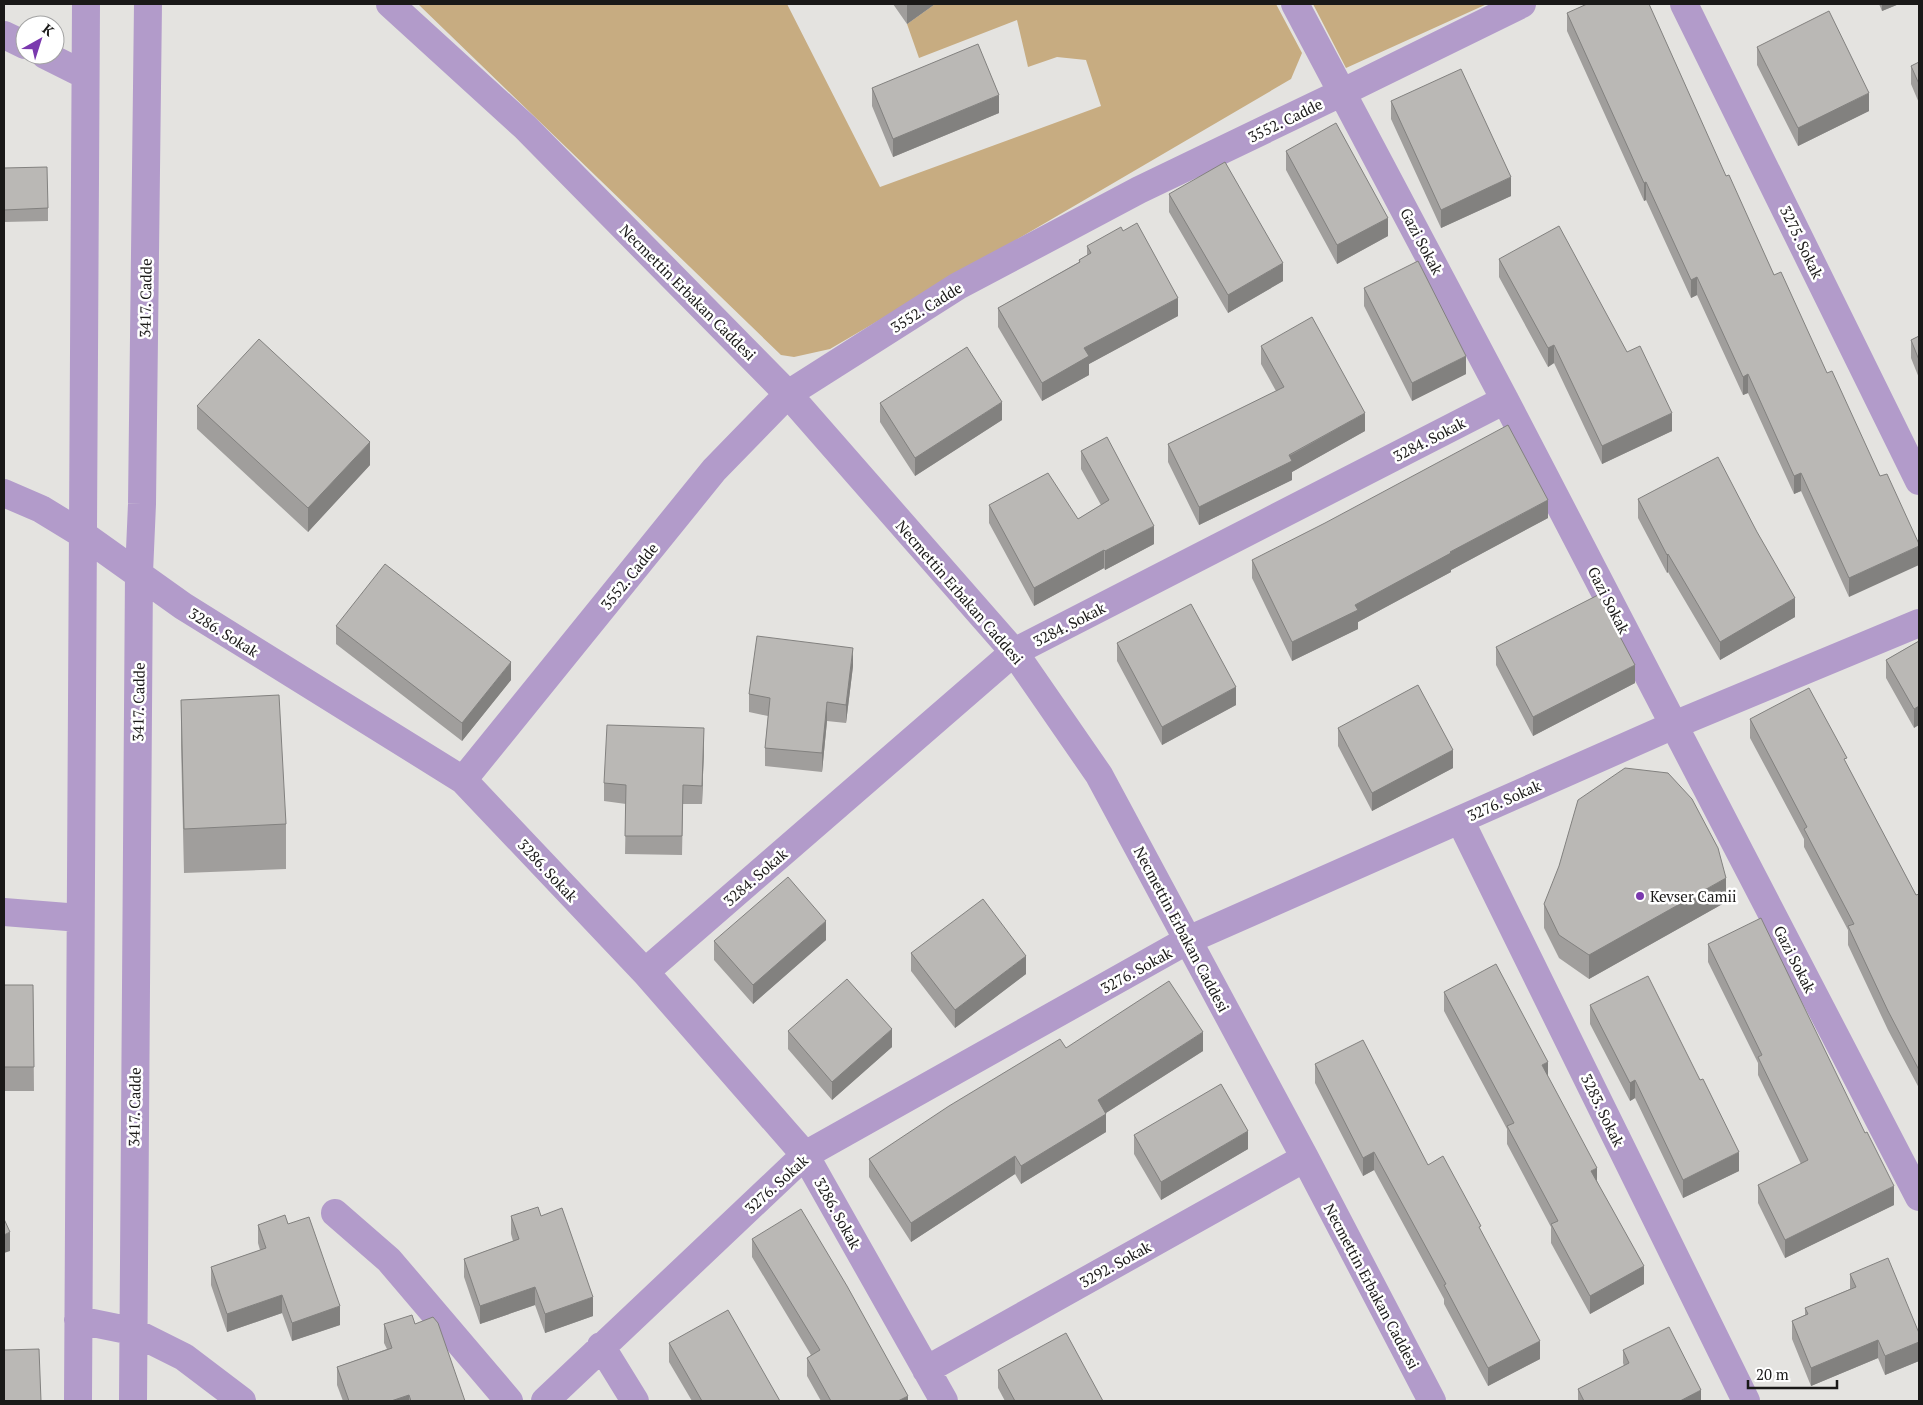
<svg xmlns="http://www.w3.org/2000/svg" width="1923" height="1405" viewBox="0 0 1923 1405" font-family="'PT Serif',serif">
	<style>
		.green { fill: #c7ac81 }
		.lines { fill: none; stroke-linecap: round; stroke-linejoin: round }
		.minor { stroke: #b29bca; stroke-width: 28 }
		.wall { fill: #a09e9c }
		.shaded-wall { fill: #82817f }
		.building { fill: #bab8b5; stroke: #82817f }
		.poi-dot { fill: #7a39ae; stroke: #fff; stroke-width: 2 }
		.labels { text-anchor: middle; dominant-baseline: central; stroke-width: 5; stroke-linejoin: round; paint-order: stroke }
		.street-label { font-size: 15px; fill: #1a1918; stroke: #fff }
		.poi-label { font-size: 15px; fill: #1a1918; stroke: #fff; text-anchor: start }
	</style>
	<rect width="100%" height="100%" fill="#e4e3e0"/>
	<!-- green -->
	<path class="green" d="M 418,4 L 787,4 L 880,187 L 1101,106 L 1086,60 L 1057,57 L 1028,67 L 1017,20 L 919,58 L 907,24 L 935,4 L 1276,4 L 1302,53 L 1291,79 L 830,349 L 794,357 L 781,355 Z
		M 1313,4 L 1487,4 L 1346,68 Z"/>
	<g class="lines">
		<!-- minor -->
		<path class="minor" d="M 390,4 L 525,127 L 788,394 L 1014,652 L 1099,775 L 1305,1158 L 1432,1401
			M 1295,4 L 1505,400 L 1919,1197
			M 1684,4 L 1919,481
			M 4,35 L 25,45
			M 45,55 L 85,75
			M 4,493 L 41,509 L 82,534 L 183,606 L 463,780 L 645,972 L 805,1155 L 944,1401
			M 463,780 L 714,470 L 788,394 L 958,286 L 1139,190 L 1343,92 L 1522,4
			M 1460,820 L 1746,1401
			M 4,912 L 80,918
			M 645,972 L 1014,652 L 1505,400
			M 335,1213 L 389,1260 L 509,1401
			M 78,1320 L 132,1331 L 184,1357 L 242,1401
			M 601,1346 L 635,1401
			M 926,1370 L 1305,1158
			M 78,1401 L 86,4
			M 133,1401 L 139,573 L 142,504 L 148,4
			M 545,1401 L 805,1155 L 1188,940 L 1674,725 L 1919,623"/>
	</g>
	<!-- wall -->
	<path class="wall" d="M 893,4 L 935,4 L 907,24 Z
		M 1879,4 L 1899,4 L 1882,11 Z
		M 1567,13 L 1726,176 L 1774,275 L 1880,476 L 1849,597 L 1801,491 L 1794,494 L 1748,393 L 1743,395 L 1697,295 L 1691,298 L 1646,200 L 1644,201 L 1567,31 Z
		M 1757,47 L 1869,111 L 1798,146 L 1757,65 Z
		M 1919,62 L 1919,103 L 1911,84 L 1911,66 Z
		M 872,88 L 999,113 L 893,157 L 872,106 Z
		M 1391,101 L 1511,196 L 1441,228 L 1391,119 Z
		M 1286,151 L 1388,236 L 1337,264 L 1286,170 Z
		M 4,168 L 48,208 L 48,221 L 4,222 Z
		M 1169,194 L 1283,281 L 1228,313 L 1169,212 Z
		M 1087,246 L 1178,316 L 1089,364 L 1089,375 L 1042,401 L 998,327 L 998,308 L 1079,262 L 1079,260 L 1087,255 Z
		M 1499,259 L 1627,352 L 1672,431 L 1602,464 L 1554,363 L 1548,367 L 1499,277 Z
		M 1364,288 L 1466,374 L 1412,401 L 1364,306 Z
		M 1919,336 L 1919,378 L 1911,358 L 1911,340 Z
		M 1261,346 L 1365,431 L 1292,472 L 1292,480 L 1199,525 L 1168,462 L 1168,444 L 1276,391 L 1261,364 Z
		M 880,403 L 1002,420 L 915,476 L 880,422 Z
		M 197,406 L 370,465 L 308,532 L 197,429 Z
		M 1081,451 L 1154,544 L 1105,570 L 1104,568 L 1034,606 L 989,523 L 989,505 L 1078,519 L 1101,505 L 1081,469 Z
		M 1638,499 L 1795,617 L 1720,660 L 1668,572 L 1667,573 L 1638,518 Z
		M 1548,518 L 1451,570 L 1451,572 L 1358,622 L 1358,629 L 1292,661 L 1252,578 L 1252,560 Z
		M 336,626 L 511,680 L 462,741 L 336,644 Z
		M 1919,641 L 1914,728 L 1886,678 L 1886,660 Z
		M 1117,643 L 1236,705 L 1162,745 L 1117,661 Z
		M 1496,647 L 1635,683 L 1533,736 L 1496,665 Z
		M 853,666 L 846,723 L 827,721 L 822,772 L 765,766 L 765,748 L 768,716 L 749,712 L 749,694 Z
		M 181,700 L 286,824 L 286,869 L 184,873 L 181,745 Z
		M 1750,719 L 1847,765 L 1916,895 L 1919,895 L 1919,1088 L 1888,1030 L 1848,945 L 1848,930 L 1804,847 L 1804,839 L 1750,738 Z
		M 1338,728 L 1453,768 L 1372,811 L 1338,746 Z
		M 704,746 L 702,804 L 683,804 L 682,855 L 625,854 L 626,804 L 604,801 L 604,783 Z
		M 1726,902 L 1589,979 L 1559,958 L 1544,928 L 1544,904 Z
		M 826,940 L 753,1004 L 714,960 L 714,941 Z
		M 1708,944 L 1865,1133 L 1894,1205 L 1785,1258 L 1758,1203 L 1758,1185 L 1801,1164 L 1758,1075 L 1758,1063 L 1708,962 Z
		M 911,953 L 1026,974 L 955,1028 L 911,971 Z
		M 4,985 L 33,985 L 34,1091 L 4,1091 Z
		M 1444,992 L 1548,1078 L 1597,1181 L 1644,1284 L 1590,1314 L 1551,1243 L 1551,1227 L 1507,1144 L 1507,1129 L 1444,1011 Z
		M 1590,1005 L 1739,1171 L 1683,1198 L 1635,1098 L 1630,1101 L 1590,1024 Z
		M 788,1031 L 892,1047 L 832,1100 L 788,1049 Z
		M 1066,1048 L 1203,1051 L 1106,1113 L 1106,1132 L 1021,1184 L 1015,1174 L 911,1242 L 869,1177 L 869,1159 Z
		M 1315,1064 L 1428,1165 L 1481,1232 L 1540,1359 L 1488,1386 L 1444,1304 L 1444,1299 L 1374,1170 L 1363,1176 L 1315,1083 Z
		M 1134,1135 L 1248,1149 L 1161,1200 L 1134,1154 Z
		M 511,1216 L 541,1216 L 593,1316 L 545,1333 L 535,1305 L 480,1324 L 464,1277 L 464,1259 L 513,1241 L 511,1234 Z
		M 288,1224 L 340,1325 L 292,1341 L 282,1313 L 227,1332 L 211,1285 L 211,1267 L 260,1250 L 258,1243 L 258,1225 Z
		M 752,1239 L 908,1401 L 821,1401 L 807,1376 L 807,1358 L 811,1355 L 752,1257 Z
		M 1850,1274 L 1919,1333 L 1919,1361 L 1885,1375 L 1878,1358 L 1811,1386 L 1792,1339 L 1792,1321 L 1805,1315 L 1805,1308 L 1850,1289 Z
		M 384,1324 L 415,1324 L 465,1401 L 343,1401 L 337,1385 L 337,1367 L 387,1349 L 384,1343 Z
		M 669,1343 L 780,1401 L 692,1401 L 669,1362 Z
		M 1623,1350 L 1701,1401 L 1578,1401 L 1578,1389 L 1624,1366 L 1623,1363 Z
		M 998,1370 L 1103,1401 L 1005,1401 L 998,1388 Z"/>
	<!-- shaded-wall -->
	<path class="shaded-wall" d="M 909,4 L 935,4 L 907,24 L 907,5 Z
		M 1882,4 L 1899,4 L 1882,11 Z
		M 1869,93 L 1869,111 L 1798,146 L 1798,128 Z
		M 999,95 L 999,113 L 893,157 L 893,139 Z
		M 1511,177 L 1511,196 L 1441,228 L 1441,210 Z
		M 1646,182 L 1646,200 L 1644,201 L 1644,183 Z
		M 1388,218 L 1388,236 L 1337,264 L 1337,245 Z
		M 1283,263 L 1283,281 L 1228,313 L 1228,295 Z
		M 1697,277 L 1697,295 L 1691,298 L 1691,280 Z
		M 1178,298 L 1178,316 L 1089,364 L 1089,375 L 1042,401 L 1042,383 L 1084,348 Z
		M 1554,345 L 1554,363 L 1548,367 L 1548,348 Z
		M 1466,356 L 1466,374 L 1412,401 L 1412,383 Z
		M 1748,374 L 1748,393 L 1743,395 L 1743,377 Z
		M 1002,402 L 1002,420 L 915,476 L 915,458 Z
		M 1365,413 L 1365,431 L 1292,472 L 1292,480 L 1199,525 L 1199,507 Z
		M 1672,413 L 1672,431 L 1602,464 L 1602,446 Z
		M 370,442 L 370,465 L 308,532 L 308,508 Z
		M 1801,473 L 1801,491 L 1794,494 L 1794,476 Z
		M 1548,500 L 1548,518 L 1451,570 L 1451,572 L 1358,622 L 1358,629 L 1292,661 L 1292,642 L 1355,605 L 1450,552 Z
		M 1154,526 L 1154,544 L 1105,570 L 1105,551 Z
		M 1919,546 L 1919,565 L 1849,597 L 1849,578 Z
		M 1104,550 L 1104,568 L 1034,606 L 1034,588 Z
		M 1668,554 L 1668,572 L 1667,573 L 1667,555 Z
		M 1795,598 L 1795,617 L 1720,660 L 1720,642 Z
		M 853,648 L 853,666 L 846,723 L 846,705 Z
		M 511,662 L 511,680 L 462,741 L 462,723 Z
		M 1635,665 L 1635,683 L 1533,736 L 1533,717 Z
		M 1236,687 L 1236,705 L 1162,745 L 1162,727 Z
		M 827,702 L 827,721 L 822,772 L 822,753 Z
		M 1919,706 L 1919,725 L 1914,728 L 1914,709 Z
		M 704,728 L 704,746 L 702,804 L 702,786 Z
		M 1453,750 L 1453,768 L 1372,811 L 1372,793 Z
		M 1726,878 L 1726,902 L 1589,979 L 1589,955 Z
		M 826,921 L 826,940 L 753,1004 L 753,985 Z
		M 1026,956 L 1026,974 L 955,1028 L 955,1010 Z
		M 892,1029 L 892,1047 L 832,1100 L 832,1082 Z
		M 1203,1032 L 1203,1051 L 1098,1118 L 1098,1100 Z
		M 1548,1062 L 1548,1080 L 1542,1065 Z
		M 1635,1080 L 1635,1098 L 1630,1101 L 1630,1083 Z
		M 1106,1114 L 1106,1132 L 1021,1184 L 1021,1166 Z
		M 1248,1131 L 1248,1149 L 1161,1200 L 1161,1182 Z
		M 1374,1152 L 1374,1170 L 1363,1176 L 1363,1158 Z
		M 1739,1152 L 1739,1171 L 1683,1198 L 1683,1180 Z
		M 1015,1156 L 1015,1174 L 911,1242 L 911,1223 Z
		M 1597,1168 L 1597,1187 L 1591,1171 Z
		M 1894,1186 L 1894,1205 L 1785,1258 L 1785,1240 Z
		M 10,1232 L 10,1251 L 4,1253 L 4,1235 Z
		M 1644,1266 L 1644,1284 L 1590,1314 L 1590,1296 Z
		M 535,1287 L 535,1305 L 480,1324 L 480,1306 Z
		M 282,1295 L 282,1313 L 227,1332 L 227,1314 Z
		M 593,1297 L 593,1316 L 545,1333 L 545,1314 Z
		M 340,1306 L 340,1325 L 292,1341 L 292,1323 Z
		M 1878,1340 L 1878,1358 L 1811,1386 L 1811,1368 Z
		M 1540,1341 L 1540,1359 L 1488,1386 L 1488,1368 Z
		M 1919,1342 L 1919,1361 L 1885,1375 L 1885,1356 Z
		M 1701,1390 L 1701,1401 L 1680,1401 Z
		M 409,1395 L 409,1401 L 391,1401 Z
		M 908,1396 L 908,1401 L 898,1401 Z"/>
	<!-- building -->
	<path class="building" d="M 1587,4 L 1649,4 L 1726,176 L 1729,175 L 1774,275 L 1781,272 L 1827,373 L 1832,371 L 1880,476 L 1887,474 L 1919,544 L 1919,546 L 1849,578 L 1801,473 L 1794,476 L 1748,374 L 1743,377 L 1697,277 L 1691,280 L 1646,182 L 1644,183 L 1567,13 Z
		M 1829,11 L 1869,93 L 1798,128 L 1757,47 Z
		M 978,44 L 999,95 L 893,139 L 872,88 Z
		M 1919,62 L 1919,84 L 1911,66 Z
		M 1461,69 L 1511,177 L 1441,210 L 1391,101 Z
		M 1336,123 L 1388,218 L 1337,245 L 1286,151 Z
		M 1225,162 L 1283,263 L 1228,295 L 1169,194 Z
		M 47,167 L 48,208 L 4,210 L 4,168 Z
		M 1137,223 L 1178,298 L 1084,348 L 1089,356 L 1042,383 L 998,308 L 1080,262 L 1079,260 L 1091,253 L 1087,246 L 1121,227 L 1123,231 Z
		M 1559,226 L 1627,352 L 1640,346 L 1672,413 L 1602,446 L 1554,345 L 1548,348 L 1499,259 Z
		M 1418,261 L 1466,356 L 1412,383 L 1364,288 Z
		M 1312,317 L 1365,413 L 1289,455 L 1292,461 L 1199,507 L 1168,444 L 1284,387 L 1261,346 Z
		M 1919,336 L 1919,360 L 1911,340 Z
		M 259,339 L 370,442 L 308,508 L 197,406 Z
		M 967,347 L 1002,402 L 915,458 L 880,403 Z
		M 1508,425 L 1548,500 L 1450,552 L 1451,553 L 1355,605 L 1358,610 L 1292,642 L 1252,560 L 1325,523 Z
		M 1107,437 L 1154,526 L 1105,551 L 1104,550 L 1034,588 L 989,505 L 1048,473 L 1078,519 L 1109,500 L 1081,451 Z
		M 1718,457 L 1757,532 L 1795,598 L 1720,642 L 1668,554 L 1667,555 L 1638,499 Z
		M 385,564 L 511,662 L 462,723 L 336,626 Z
		M 1598,595 L 1635,665 L 1533,717 L 1496,647 Z
		M 1191,604 L 1236,687 L 1162,727 L 1117,643 Z
		M 757,636 L 853,648 L 846,705 L 827,702 L 822,753 L 765,748 L 770,698 L 749,694 Z
		M 1919,641 L 1919,706 L 1914,709 L 1886,660 Z
		M 1418,685 L 1453,750 L 1372,793 L 1338,728 Z
		M 1809,688 L 1847,758 L 1844,759 L 1916,895 L 1919,894 L 1919,1070 L 1888,1011 L 1848,926 L 1854,924 L 1804,829 L 1807,827 L 1750,719 Z
		M 279,695 L 286,824 L 184,829 L 181,700 Z
		M 607,725 L 704,728 L 702,786 L 683,785 L 682,836 L 625,836 L 626,785 L 604,783 Z
		M 1625,768 L 1668,773 L 1692,799 L 1718,848 L 1726,878 L 1589,955 L 1559,935 L 1544,904 L 1559,866 L 1578,800 Z
		M 788,877 L 826,921 L 753,985 L 714,941 Z
		M 983,899 L 1026,956 L 955,1010 L 911,953 Z
		M 1761,918 L 1865,1133 L 1867,1132 L 1894,1186 L 1785,1240 L 1758,1185 L 1808,1160 L 1758,1057 L 1762,1055 L 1708,944 Z
		M 1496,964 L 1548,1062 L 1542,1065 L 1597,1168 L 1591,1171 L 1644,1266 L 1590,1296 L 1551,1224 L 1558,1221 L 1507,1126 L 1514,1123 L 1444,992 Z
		M 1648,976 L 1700,1080 L 1703,1079 L 1739,1152 L 1683,1180 L 1635,1080 L 1630,1083 L 1590,1005 Z
		M 847,979 L 892,1029 L 832,1082 L 788,1031 Z
		M 1169,981 L 1203,1032 L 1098,1100 L 1106,1114 L 1021,1166 L 1015,1156 L 911,1223 L 869,1159 L 949,1106 L 1060,1039 L 1066,1048 Z
		M 4,985 L 33,985 L 34,1067 L 4,1067 Z
		M 1363,1040 L 1428,1165 L 1443,1156 L 1481,1226 L 1479,1227 L 1540,1341 L 1488,1368 L 1444,1285 L 1446,1284 L 1374,1152 L 1363,1158 L 1315,1064 Z
		M 1221,1084 L 1248,1131 L 1161,1182 L 1134,1135 Z
		M 538,1207 L 541,1216 L 562,1208 L 593,1297 L 545,1314 L 535,1287 L 480,1306 L 464,1259 L 519,1239 L 511,1216 Z
		M 801,1209 L 847,1286 L 908,1396 L 898,1401 L 831,1401 L 807,1358 L 820,1350 L 752,1239 Z
		M 285,1215 L 288,1224 L 309,1217 L 340,1306 L 292,1323 L 282,1295 L 227,1314 L 211,1267 L 266,1248 L 258,1225 Z
		M 4,1219 L 10,1232 L 4,1235 Z
		M 1888,1258 L 1919,1333 L 1919,1342 L 1885,1356 L 1878,1340 L 1811,1368 L 1792,1321 L 1808,1314 L 1805,1308 L 1856,1287 L 1850,1274 Z
		M 728,1310 L 780,1401 L 702,1401 L 669,1343 Z
		M 412,1315 L 415,1324 L 433,1317 L 438,1323 L 465,1401 L 411,1401 L 409,1395 L 391,1401 L 349,1401 L 337,1367 L 392,1348 L 384,1324 Z
		M 1669,1327 L 1701,1390 L 1680,1401 L 1583,1401 L 1584,1401 L 1578,1389 L 1629,1363 L 1623,1350 Z
		M 1066,1333 L 1103,1401 L 1015,1401 L 998,1370 Z
		M 39,1349 L 41,1401 L 4,1401 L 4,1350 Z"/>
	<!-- markers -->
	<circle class="poi-dot" cx="1640" cy="896" r="5"/>
	<g class="labels">
		<!-- street labels -->
		<g class="street-label">
			<text transform="translate(1285 120) rotate(-26)">3552. Cadde</text>
			<text transform="translate(1422 241) rotate(62)">Gazi Sokak</text>
			<text transform="translate(1802 242) rotate(64)">3275. Sokak</text>
			<text transform="translate(688 292) rotate(45)">Necmettin Erbakan Caddesi</text>
			<text transform="translate(145 298) rotate(-89)">3417. Cadde</text>
			<text transform="translate(926 307) rotate(-32)">3552. Cadde</text>
			<text transform="translate(1429 439) rotate(-27)">3284. Sokak</text>
			<text transform="translate(629 576) rotate(-51)">3552. Cadde</text>
			<text transform="translate(960 592) rotate(49)">Necmettin Erbakan Caddesi</text>
			<text transform="translate(1609 600) rotate(63)">Gazi Sokak</text>
			<text transform="translate(1069 624) rotate(-27)">3284. Sokak</text>
			<text transform="translate(224 632) rotate(32)">3286. Sokak</text>
			<text transform="translate(138 702) rotate(-89)">3417. Cadde</text>
			<text transform="translate(1504 800) rotate(-24)">3276. Sokak</text>
			<text transform="translate(548 870) rotate(47)">3286. Sokak</text>
			<text transform="translate(755 877) rotate(-41)">3284. Sokak</text>
			<text transform="translate(1182 929) rotate(62)">Necmettin Erbakan Caddesi</text>
			<text transform="translate(1795 959) rotate(63)">Gazi Sokak</text>
			<text transform="translate(1136 970) rotate(-29)">3276. Sokak</text>
			<text transform="translate(134 1107) rotate(-89)">3417. Cadde</text>
			<text transform="translate(1603 1110) rotate(64)">3283. Sokak</text>
			<text transform="translate(776 1184) rotate(-42)">3276. Sokak</text>
			<text transform="translate(838 1213) rotate(61)">3286. Sokak</text>
			<text transform="translate(1115 1264) rotate(-29)">3292. Sokak</text>
			<text transform="translate(1372 1286) rotate(62)">Necmettin Erbakan Caddesi</text>
		</g>
		<!-- poi labels -->
		<g class="poi-label">
			<text x="1650" y="896">Kevser Camii</text>
		</g>
	</g>
	<!-- border -->
	<rect width="1923" height="1405" fill="none" stroke="#1a1918" stroke-width="10"/>
	<!-- north arrow -->
	<g transform="translate(40 40) rotate(39)"><circle r="24" fill="#ffffff" stroke="#a3a3a3"/>
	<path d="M0-4L9 19L0 12L-9 19Z" fill="#7a39ae"/>
	<text y="-8" font-size="14" font-weight="bold" text-anchor="middle" fill="#1a1918">K</text>
	</g>
	<!-- scale -->
	<path d="M1748 1380v8h89v-8" fill="none" stroke="#1a1918" stroke-width="2.5"/>
	<text x="1756" y="1380" font-size="15" fill="#1a1918" stroke="#ffffff" stroke-width="4" paint-order="stroke">20 m</text>
</svg>
